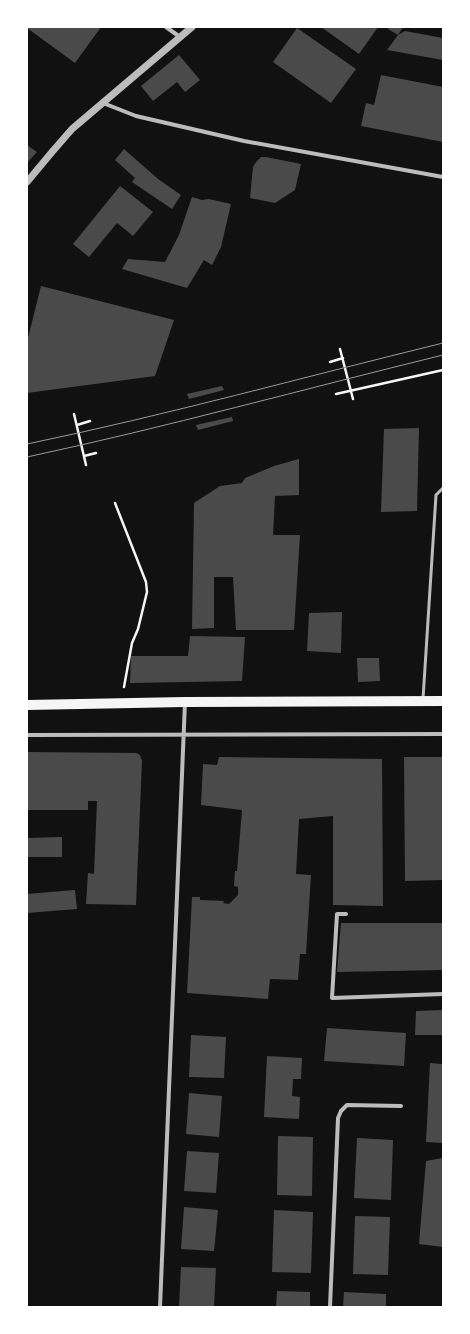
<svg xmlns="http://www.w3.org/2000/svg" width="470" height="1334" viewBox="0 0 470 1334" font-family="'Zilla Slab',serif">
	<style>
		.building { fill: #4a4a4a }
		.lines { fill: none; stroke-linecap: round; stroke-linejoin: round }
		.path { stroke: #f5f5f5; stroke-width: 2.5 }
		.service { stroke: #bcbcbc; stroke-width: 3 }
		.minor { stroke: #bcbcbc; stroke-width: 4 }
		.tertiary { stroke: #bcbcbc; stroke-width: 7 }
		.primary { stroke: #f5f5f5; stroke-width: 10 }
		.tram { stroke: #9a9a9a; stroke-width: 1 }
	</style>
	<rect width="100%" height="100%" fill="#111"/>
	<!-- building -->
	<path class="building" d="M 27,27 L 101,27 L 75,63 L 27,28 Z
		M 321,27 L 378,27 L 359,54 Z
		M 389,27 L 403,27 L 398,35 L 388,29 Z
		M 297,28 L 356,69 L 331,103 L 273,62 Z
		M 405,31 L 443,38 L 443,60 L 387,50 L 398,35 Z
		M 179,55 L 200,80 L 185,92 L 177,82 L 153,101 L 141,86 Z
		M 381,75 L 443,87 L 443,142 L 361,126 L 366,103 L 374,105 Z
		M 27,145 L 37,152 L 27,163 Z
		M 124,149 L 158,179 L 181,195 L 172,209 L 132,182 L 135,178 L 115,160 Z
		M 261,157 L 266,157 L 301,164 L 295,190 L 275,203 L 250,198 L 253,167 L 256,162 Z
		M 120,186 L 153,212 L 133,236 L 117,223 L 89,257 L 73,244 Z
		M 192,197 L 202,200 L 209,199 L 231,204 L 221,247 L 212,265 L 204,260 L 187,288 L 122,269 L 128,259 L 165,262 L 179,235 Z
		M 41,286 L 174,320 L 155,376 L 27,393 L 27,342 Z
		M 222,386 L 224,390 L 189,399 L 187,394 Z
		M 232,417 L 233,421 L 198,430 L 196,425 Z
		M 419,428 L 417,511 L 381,512 L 384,429 Z
		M 299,459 L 299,495 L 275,496 L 273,535 L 300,535 L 294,630 L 236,630 L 233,577 L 214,577 L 214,628 L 192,629 L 194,503 L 220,486 L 242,483 L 245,478 L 274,466 Z
		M 342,612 L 341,653 L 307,651 L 309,613 Z
		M 190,636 L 245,637 L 242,681 L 130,683 L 131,656 L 188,656 Z
		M 357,658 L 379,658 L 380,681 L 358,682 Z
		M 27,752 L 136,753 L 140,755 L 142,761 L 136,905 L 86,904 L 88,873 L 94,874 L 97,801 L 88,801 L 88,810 L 27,810 Z
		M 219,757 L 382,759 L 383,906 L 333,905 L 333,816 L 299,819 L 296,874 L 311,875 L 306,954 L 300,954 L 298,980 L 270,979 L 268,999 L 187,993 L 192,897 L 200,897 L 200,900 L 224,901 L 223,903 L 229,904 L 238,895 L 238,887 L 234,886 L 235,871 L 237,871 L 242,810 L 201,805 L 203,764 L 217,765 Z
		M 404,757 L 443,757 L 443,880 L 405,881 Z
		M 62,837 L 62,857 L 27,857 L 27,838 Z
		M 75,890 L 77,909 L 27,913 L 27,894 Z
		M 341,923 L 443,923 L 443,970 L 337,972 Z
		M 443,1010 L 443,1035 L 415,1035 L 416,1011 Z
		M 327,1028 L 406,1033 L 404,1066 L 324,1061 Z
		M 191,1035 L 226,1037 L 224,1078 L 189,1077 Z
		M 267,1056 L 302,1058 L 301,1079 L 293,1079 L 292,1096 L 300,1097 L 299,1119 L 264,1117 Z
		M 430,1063 L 443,1064 L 443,1143 L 426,1142 Z
		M 189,1093 L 222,1096 L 219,1137 L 186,1134 Z
		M 278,1136 L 313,1137 L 312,1196 L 277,1195 Z
		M 357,1138 L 393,1140 L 391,1200 L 354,1198 Z
		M 187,1151 L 219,1153 L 216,1193 L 184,1191 Z
		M 443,1158 L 443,1247 L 419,1244 L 426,1161 Z
		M 184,1207 L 218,1210 L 214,1251 L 181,1249 Z
		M 274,1210 L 313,1212 L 311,1273 L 272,1272 Z
		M 355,1216 L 390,1217 L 388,1275 L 353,1274 Z
		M 181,1267 L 216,1268 L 214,1307 L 179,1307 Z
		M 277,1291 L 310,1292 L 310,1307 L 276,1307 Z
		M 344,1292 L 386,1294 L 386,1307 L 343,1307 Z"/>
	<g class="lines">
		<!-- path -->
		<path class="path" d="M 340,349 L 353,399
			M 330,362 L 343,358
			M 336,394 L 443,370
			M 74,414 L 86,465
			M 77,425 L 90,421
			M 84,456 L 96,453
			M 115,503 L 146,582 L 147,592 L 138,629 L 132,643 L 124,687"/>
		<!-- service -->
		<path class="service" d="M 423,699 L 436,495 L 443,488"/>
		<!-- minor -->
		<path class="minor" d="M 166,27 L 180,37
			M 103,103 L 136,116 L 244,141 L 443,177
			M 27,735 L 443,734
			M 346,914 L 337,914 L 332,998 L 443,994
			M 160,1307 L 185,702
			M 330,1307 L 338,1118 L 341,1111 L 347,1105 L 401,1106"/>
		<!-- tertiary -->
		<path class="tertiary" d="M 27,182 L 52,152 L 72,129 L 192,27"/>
		<!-- primary -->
		<path class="primary" d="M 27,705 L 185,702 L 443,701"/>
		<!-- tram -->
		<path class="tram" d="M 27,444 C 167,415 304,377 443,343
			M 27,457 C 167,427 304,389 443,355"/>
	</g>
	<!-- border -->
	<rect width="470" height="1334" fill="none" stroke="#ffffff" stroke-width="56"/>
</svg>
